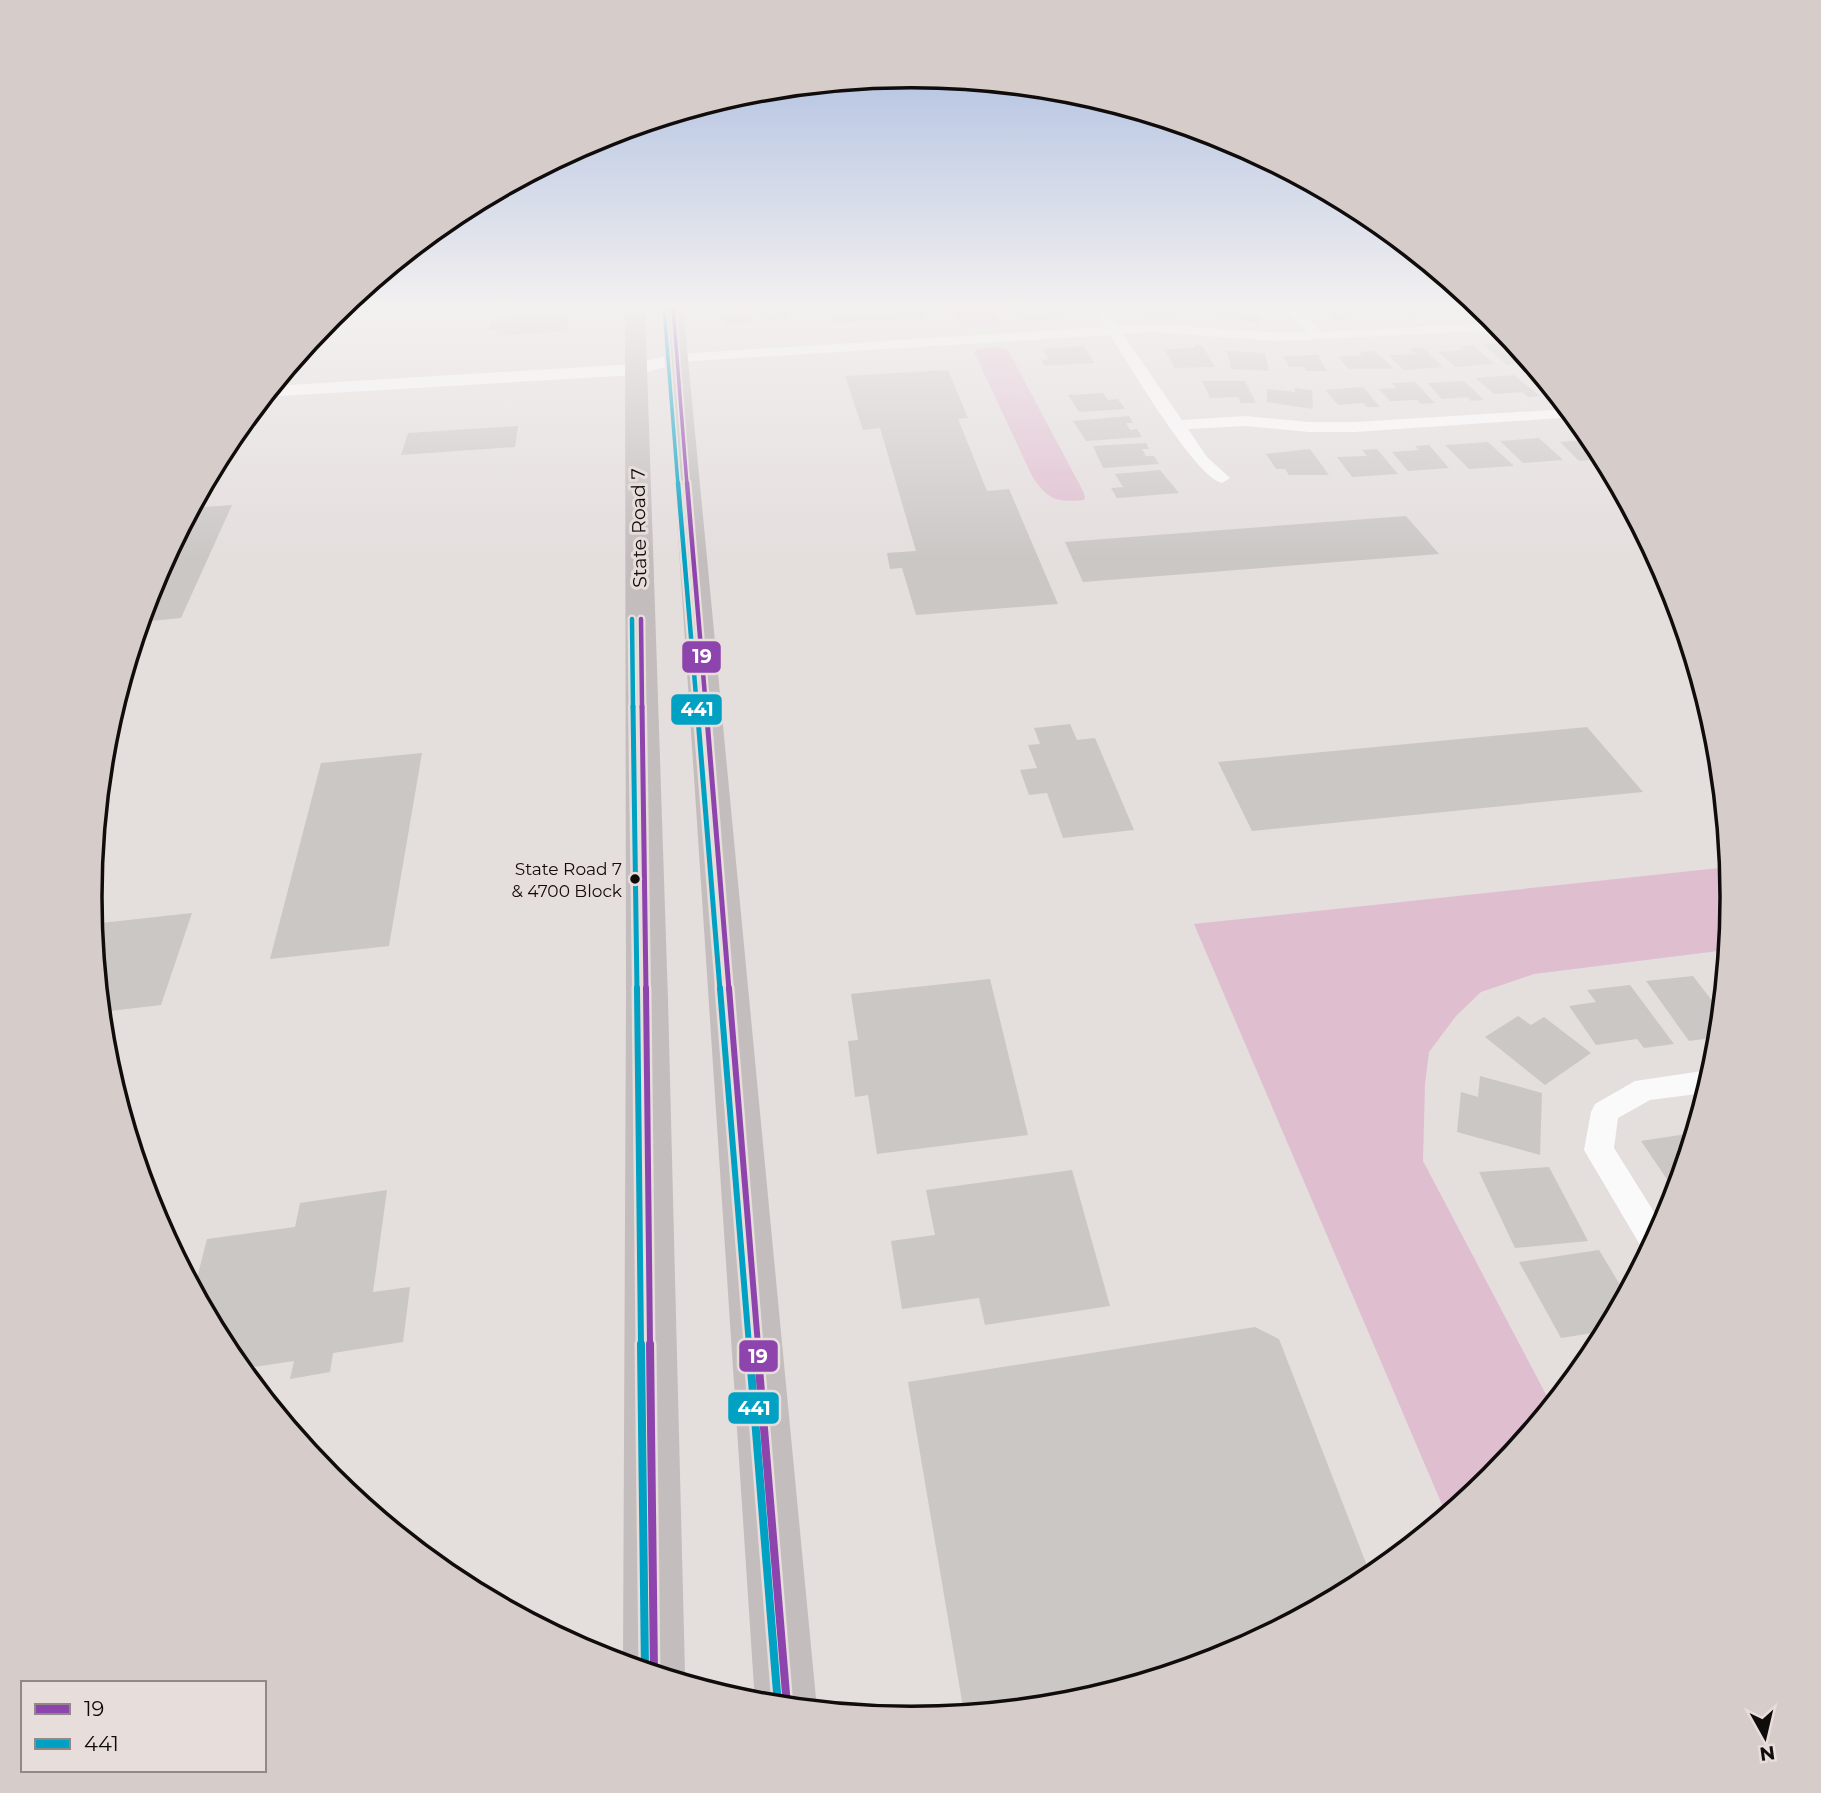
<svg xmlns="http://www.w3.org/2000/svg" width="1821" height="1793" viewBox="0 0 1821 1793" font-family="Montserrat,sans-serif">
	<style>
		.water { fill: #dfbed0 }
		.building { fill: #cbc7c5 }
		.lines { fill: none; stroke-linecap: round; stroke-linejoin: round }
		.minor { fill: #fbfafa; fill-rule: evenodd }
		.tertiary { fill: #fbfafa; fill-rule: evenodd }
		.primary { fill: #c3bdbd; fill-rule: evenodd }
		.bus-1-far4-casing { stroke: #e7ddda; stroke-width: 7 }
		.bus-1-far3-casing { stroke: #e7ddda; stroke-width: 9 }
		.bus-1-far2-casing { stroke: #e7ddda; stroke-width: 10 }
		.bus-1-far1-casing { stroke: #e7ddda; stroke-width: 11 }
		.bus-1-casing { stroke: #e7ddda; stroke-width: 13 }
		.bus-2-far4-casing { stroke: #e7ddda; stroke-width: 7 }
		.bus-2-far3-casing { stroke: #e7ddda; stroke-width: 9 }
		.bus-2-far2-casing { stroke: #e7ddda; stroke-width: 10 }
		.bus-2-far1-casing { stroke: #e7ddda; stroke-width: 11 }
		.bus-2-casing { stroke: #e7ddda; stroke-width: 13 }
		.bus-1-far4 { stroke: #8e44ad; stroke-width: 3.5 }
		.bus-1-far3 { stroke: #8e44ad; stroke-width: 4.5 }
		.bus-1-far2 { stroke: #8e44ad; stroke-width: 5 }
		.bus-1-far1 { stroke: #8e44ad; stroke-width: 6 }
		.bus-1 { stroke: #8e44ad; stroke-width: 8 }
		.bus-2-far4 { stroke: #01a1c4; stroke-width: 3.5 }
		.bus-2-far3 { stroke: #01a1c4; stroke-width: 4.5 }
		.bus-2-far2 { stroke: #01a1c4; stroke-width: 5 }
		.bus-2-far1 { stroke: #01a1c4; stroke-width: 6 }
		.bus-2 { stroke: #01a1c4; stroke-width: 8 }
		.bus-dot { fill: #0f0c0b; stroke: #e7ddda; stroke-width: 2.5 }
		.labels { text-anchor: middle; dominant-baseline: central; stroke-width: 6; stroke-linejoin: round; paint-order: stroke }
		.bus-label { font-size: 17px; fill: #0f0c0b; stroke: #e7ddda; text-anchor: end }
		.street-label { font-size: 19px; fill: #0f0c0b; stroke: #e7ddda }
		.rim { fill: none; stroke: #0f0c0b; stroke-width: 3.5 }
		.line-badge { stroke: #e7ddda; stroke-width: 2.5 }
		.badge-label { font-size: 19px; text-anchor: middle; font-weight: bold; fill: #fff }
	</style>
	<rect width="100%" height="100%" fill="#e4dedd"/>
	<!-- water -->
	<path class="water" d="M 952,307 L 990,307 L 999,322 L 990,327 L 963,327 Z
		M 999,347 L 1008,350 L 1083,491 L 1085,497 L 1084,500 C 1056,503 1047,499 1032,476 L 974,352 L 977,349 Z
		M 1729,867 L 1732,897 L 1726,950 L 1534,974 L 1481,992 L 1456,1016 L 1429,1052 L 1425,1084 L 1423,1161 L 1551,1404 L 1491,1477 L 1446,1514 L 1194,924 Z"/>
	<!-- building -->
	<path class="building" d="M 759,307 L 786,307 L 789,319 L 762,320 Z
		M 829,307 L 921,307 L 925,318 L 834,323 Z
		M 1012,307 L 1049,307 L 1050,310 L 1059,309 L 1065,319 L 1019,321 Z
		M 1146,307 L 1176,307 L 1183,315 L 1143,318 L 1139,313 L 1150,312 Z
		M 1214,307 L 1250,307 L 1249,315 L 1260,316 L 1258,323 L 1212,316 Z
		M 1322,307 L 1360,307 L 1369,314 L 1343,316 L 1348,320 L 1337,321 Z
		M 1370,307 L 1406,307 L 1417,316 L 1406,317 L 1403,313 L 1379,314 Z
		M 1420,307 L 1457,307 L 1464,313 L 1426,312 Z
		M 752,313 L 754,322 L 726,324 L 724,315 Z
		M 569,315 L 567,331 L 496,336 L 497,329 L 489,330 L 491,319 Z
		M 1513,342 L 1528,361 L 1507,365 L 1483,344 Z
		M 1194,345 L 1202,345 L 1215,367 L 1175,368 L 1164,349 L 1195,348 Z
		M 1472,345 L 1495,364 L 1455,367 L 1438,352 L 1465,350 L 1460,346 Z
		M 1084,346 L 1094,363 L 1045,366 L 1042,360 L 1049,359 L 1043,349 Z
		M 1410,348 L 1423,348 L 1443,367 L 1404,370 L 1389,355 L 1416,354 Z
		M 1227,351 L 1265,353 L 1269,371 L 1231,369 Z
		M 1375,351 L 1394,369 L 1349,369 L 1338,357 L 1363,355 L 1359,352 Z
		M 1318,355 L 1327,371 L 1306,371 L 1304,367 L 1289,367 L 1283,356 Z
		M 948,370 L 968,418 L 958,419 L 987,491 L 1009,489 L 1058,604 L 916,615 L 902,568 L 890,569 L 887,553 L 916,551 L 880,428 L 863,430 L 845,376 Z
		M 1539,374 L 1552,390 L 1544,391 L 1527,375 Z
		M 1514,375 L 1540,396 L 1528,397 L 1522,392 L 1494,394 L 1475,378 Z
		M 1202,381 L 1245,381 L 1256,403 L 1241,403 L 1238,397 L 1210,398 Z
		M 1464,381 L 1484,400 L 1471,401 L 1467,397 L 1442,399 L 1427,383 Z
		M 1415,382 L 1435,403 L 1421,404 L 1418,400 L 1390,401 L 1379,389 L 1396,388 L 1392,383 Z
		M 1363,387 L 1380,407 L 1367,407 L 1363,403 L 1338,405 L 1325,390 Z
		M 1295,388 L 1312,390 L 1313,409 L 1267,402 L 1267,389 L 1295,392 Z
		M 1103,393 L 1108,400 L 1118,399 L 1125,409 L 1079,412 L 1068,395 Z
		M 1129,416 L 1133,423 L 1126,423 L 1130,430 L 1137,429 L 1142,437 L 1086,441 L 1073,421 Z
		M 518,426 L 515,447 L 401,455 L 408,433 Z
		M 1583,434 L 1588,434 L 1604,459 L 1579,461 L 1560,442 L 1589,440 Z
		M 1539,438 L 1563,460 L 1523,463 L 1500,441 Z
		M 1488,442 L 1514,466 L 1469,469 L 1445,445 Z
		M 1146,443 L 1149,449 L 1142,449 L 1146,456 L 1154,456 L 1159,464 L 1103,468 L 1093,446 Z
		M 1429,445 L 1449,468 L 1408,471 L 1392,452 L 1419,450 L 1415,446 Z
		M 1310,449 L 1329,475 L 1289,475 L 1285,469 L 1276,469 L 1266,454 Z
		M 1377,449 L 1398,474 L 1352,477 L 1337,457 L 1367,456 L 1362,450 Z
		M 1160,470 L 1179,493 L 1117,498 L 1111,488 L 1123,487 L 1115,474 Z
		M 232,505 L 181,618 L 140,622 L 152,582 L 191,508 Z
		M 1406,516 L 1439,554 L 1083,582 L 1065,542 Z
		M 1070,724 L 1077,740 L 1095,738 L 1134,830 L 1063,838 L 1047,793 L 1029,795 L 1020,770 L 1037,768 L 1028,745 L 1040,744 L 1034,728 Z
		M 1587,727 L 1643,792 L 1252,831 L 1218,762 Z
		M 422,753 L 389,946 L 270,959 L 321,763 Z
		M 192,913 L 161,1005 L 101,1012 L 92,924 Z
		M 1693,976 L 1720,1011 L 1718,1037 L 1689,1041 L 1646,981 Z
		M 990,979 L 1028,1135 L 877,1154 L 868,1095 L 855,1097 L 848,1041 L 858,1040 L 851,994 Z
		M 1630,985 L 1674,1044 L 1644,1048 L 1637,1039 L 1596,1045 L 1569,1006 L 1596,1002 L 1587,990 Z
		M 1518,1016 L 1531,1025 L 1544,1017 L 1591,1053 L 1545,1085 L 1485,1037 Z
		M 1480,1076 L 1542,1093 L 1540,1155 L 1457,1132 L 1461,1092 L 1478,1097 Z
		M 1693,1133 L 1683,1165 L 1675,1191 L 1641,1141 Z
		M 1549,1167 L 1588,1241 L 1515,1248 L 1479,1172 Z
		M 1072,1170 L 1110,1306 L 985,1325 L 979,1298 L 902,1309 L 891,1241 L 935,1235 L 926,1190 Z
		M 387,1190 L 373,1292 L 410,1287 L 403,1342 L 333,1353 L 330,1372 L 290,1379 L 294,1361 L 241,1369 L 227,1352 L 194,1290 L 207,1239 L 295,1227 L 300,1203 Z
		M 1599,1250 L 1625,1293 L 1605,1331 L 1561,1338 L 1519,1262 Z
		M 1255,1327 L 1279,1339 L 1371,1576 L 1224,1655 L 1070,1702 L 964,1713 L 908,1382 Z"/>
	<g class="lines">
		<!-- minor -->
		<path class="minor" d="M 1092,307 L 1104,307 L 1118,326 C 1181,322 1243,334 1307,332 L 1282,307 L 1296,307 L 1321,332 L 1497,323 L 1503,330 L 1278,341 L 1154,332 L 1123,334 L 1182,420 L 1245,416 L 1309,422 L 1355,422 L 1567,409 L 1574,417 L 1355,432 L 1309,432 L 1245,426 L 1188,429 L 1207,457 L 1230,478 L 1222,483 C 1194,476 1129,364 1110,335 L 677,362 L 670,358 L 677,354 L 1105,327 Z
			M 1709,1070 L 1712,1071 L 1705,1093 L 1650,1100 L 1618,1118 L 1614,1148 L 1662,1225 L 1647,1252 L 1643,1250 L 1584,1150 L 1591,1112 L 1595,1104 L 1635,1081 Z"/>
		<!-- tertiary -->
		<path class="tertiary" d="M 677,353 L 683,354 L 686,358 L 683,362 L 636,375 L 263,397 L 272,386 L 635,364 Z"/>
		<!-- primary -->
		<path class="primary" d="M 625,307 L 645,307 L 668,1000 L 685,1673 L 682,1681 L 623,1663 L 626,1000 Z
			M 663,307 L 683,307 L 817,1709 L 755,1702 Z"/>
		<defs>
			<path id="bus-1-far4" d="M 673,307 L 687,485"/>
			<path id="bus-1-far3" d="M 687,483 L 706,708
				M 641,619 L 642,708"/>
			<path id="bus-1-far2" d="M 642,706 L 646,990
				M 706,706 L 729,990"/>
			<path id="bus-1-far1" d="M 646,988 L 650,1345
				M 729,988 L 758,1345"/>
			<path id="bus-1" d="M 650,1344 L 654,1673
				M 757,1344 L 787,1706"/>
			<path id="bus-2-far4" d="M 664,308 L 678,485"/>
			<path id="bus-2-far3" d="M 678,483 L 697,708
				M 632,619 L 633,708"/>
			<path id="bus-2-far2" d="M 633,706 L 637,990
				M 697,706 L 720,990"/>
			<path id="bus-2-far1" d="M 637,988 L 641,1345
				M 720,988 L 749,1345"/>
			<path id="bus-2" d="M 641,1344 L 645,1670
				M 749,1344 L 778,1705"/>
		</defs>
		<!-- bus-1-far4 casing -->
		<use href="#bus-1-far4" class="bus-1-far4-casing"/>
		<!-- bus-1-far3 casing -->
		<use href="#bus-1-far3" class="bus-1-far3-casing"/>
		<!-- bus-1-far2 casing -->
		<use href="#bus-1-far2" class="bus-1-far2-casing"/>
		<!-- bus-1-far1 casing -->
		<use href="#bus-1-far1" class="bus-1-far1-casing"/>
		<!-- bus-1 casing -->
		<use href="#bus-1" class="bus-1-casing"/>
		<!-- bus-2-far4 casing -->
		<use href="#bus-2-far4" class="bus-2-far4-casing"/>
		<!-- bus-2-far3 casing -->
		<use href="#bus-2-far3" class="bus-2-far3-casing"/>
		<!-- bus-2-far2 casing -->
		<use href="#bus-2-far2" class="bus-2-far2-casing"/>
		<!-- bus-2-far1 casing -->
		<use href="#bus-2-far1" class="bus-2-far1-casing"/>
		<!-- bus-2 casing -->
		<use href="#bus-2" class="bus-2-casing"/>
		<!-- bus-1-far4 -->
		<use href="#bus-1-far4" class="bus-1-far4"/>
		<!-- bus-1-far3 -->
		<use href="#bus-1-far3" class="bus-1-far3"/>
		<!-- bus-1-far2 -->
		<use href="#bus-1-far2" class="bus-1-far2"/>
		<!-- bus-1-far1 -->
		<use href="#bus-1-far1" class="bus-1-far1"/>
		<!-- bus-1 -->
		<use href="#bus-1" class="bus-1"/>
		<!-- bus-2-far4 -->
		<use href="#bus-2-far4" class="bus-2-far4"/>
		<!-- bus-2-far3 -->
		<use href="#bus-2-far3" class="bus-2-far3"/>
		<!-- bus-2-far2 -->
		<use href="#bus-2-far2" class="bus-2-far2"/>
		<!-- bus-2-far1 -->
		<use href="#bus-2-far1" class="bus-2-far1"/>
		<!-- bus-2 -->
		<use href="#bus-2" class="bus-2"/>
	</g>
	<!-- sky -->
	<linearGradient id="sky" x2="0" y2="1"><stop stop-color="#a4b8de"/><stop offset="0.55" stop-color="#f3f0f0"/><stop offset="1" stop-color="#f3f0f0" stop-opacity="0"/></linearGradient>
	<rect width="1821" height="558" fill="url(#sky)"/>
	<!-- markers -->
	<circle class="bus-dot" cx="635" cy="879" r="6"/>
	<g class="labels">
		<!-- bus labels -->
		<g class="bus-label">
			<text x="622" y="869">State Road 7<tspan x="622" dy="22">&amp; 4700 Block</tspan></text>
		</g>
		<!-- street labels -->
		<g class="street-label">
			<text transform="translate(639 528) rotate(-91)">State Road 7</text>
		</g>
	</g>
	<!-- crop -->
	<path d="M0 0H1821V1793H0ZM102 897a809 809 0 1 1 1618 0a809 809 0 1 1-1618 0Z" fill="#d6ccc9" fill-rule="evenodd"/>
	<path class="rim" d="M102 897a809 809 0 1 1 1618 0a809 809 0 1 1-1618 0Z"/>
	<g class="line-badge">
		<rect x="681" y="640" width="41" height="34" rx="7" fill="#8e44ad"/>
		<rect x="670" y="693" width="53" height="33" rx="7" fill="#01a1c4"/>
		<rect x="738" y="1339" width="41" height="34" rx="7" fill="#8e44ad"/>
		<rect x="727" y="1391" width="53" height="34" rx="7" fill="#01a1c4"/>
	</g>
	<g class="badge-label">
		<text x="702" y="663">19</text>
		<text x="697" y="716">441</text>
		<text x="758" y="1363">19</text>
		<text x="754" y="1415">441</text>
	</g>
	<!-- legend -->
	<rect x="21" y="1681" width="245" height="91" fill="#e7ddda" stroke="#918987" stroke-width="2"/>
	<rect x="35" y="1704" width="35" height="10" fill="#8e44ad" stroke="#918987" stroke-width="2"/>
	<text x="84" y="1716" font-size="21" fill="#0f0c0b">19</text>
	<rect x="35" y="1739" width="35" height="10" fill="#01a1c4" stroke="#918987" stroke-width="2"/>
	<text x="84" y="1751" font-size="21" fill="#0f0c0b">441</text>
	<!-- north arrow -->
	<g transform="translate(1765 1737) rotate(172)" stroke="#e7ddda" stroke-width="5" paint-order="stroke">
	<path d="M0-5L12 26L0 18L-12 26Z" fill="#0f0c0b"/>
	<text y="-10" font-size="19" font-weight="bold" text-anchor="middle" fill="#0f0c0b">N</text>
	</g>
</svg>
